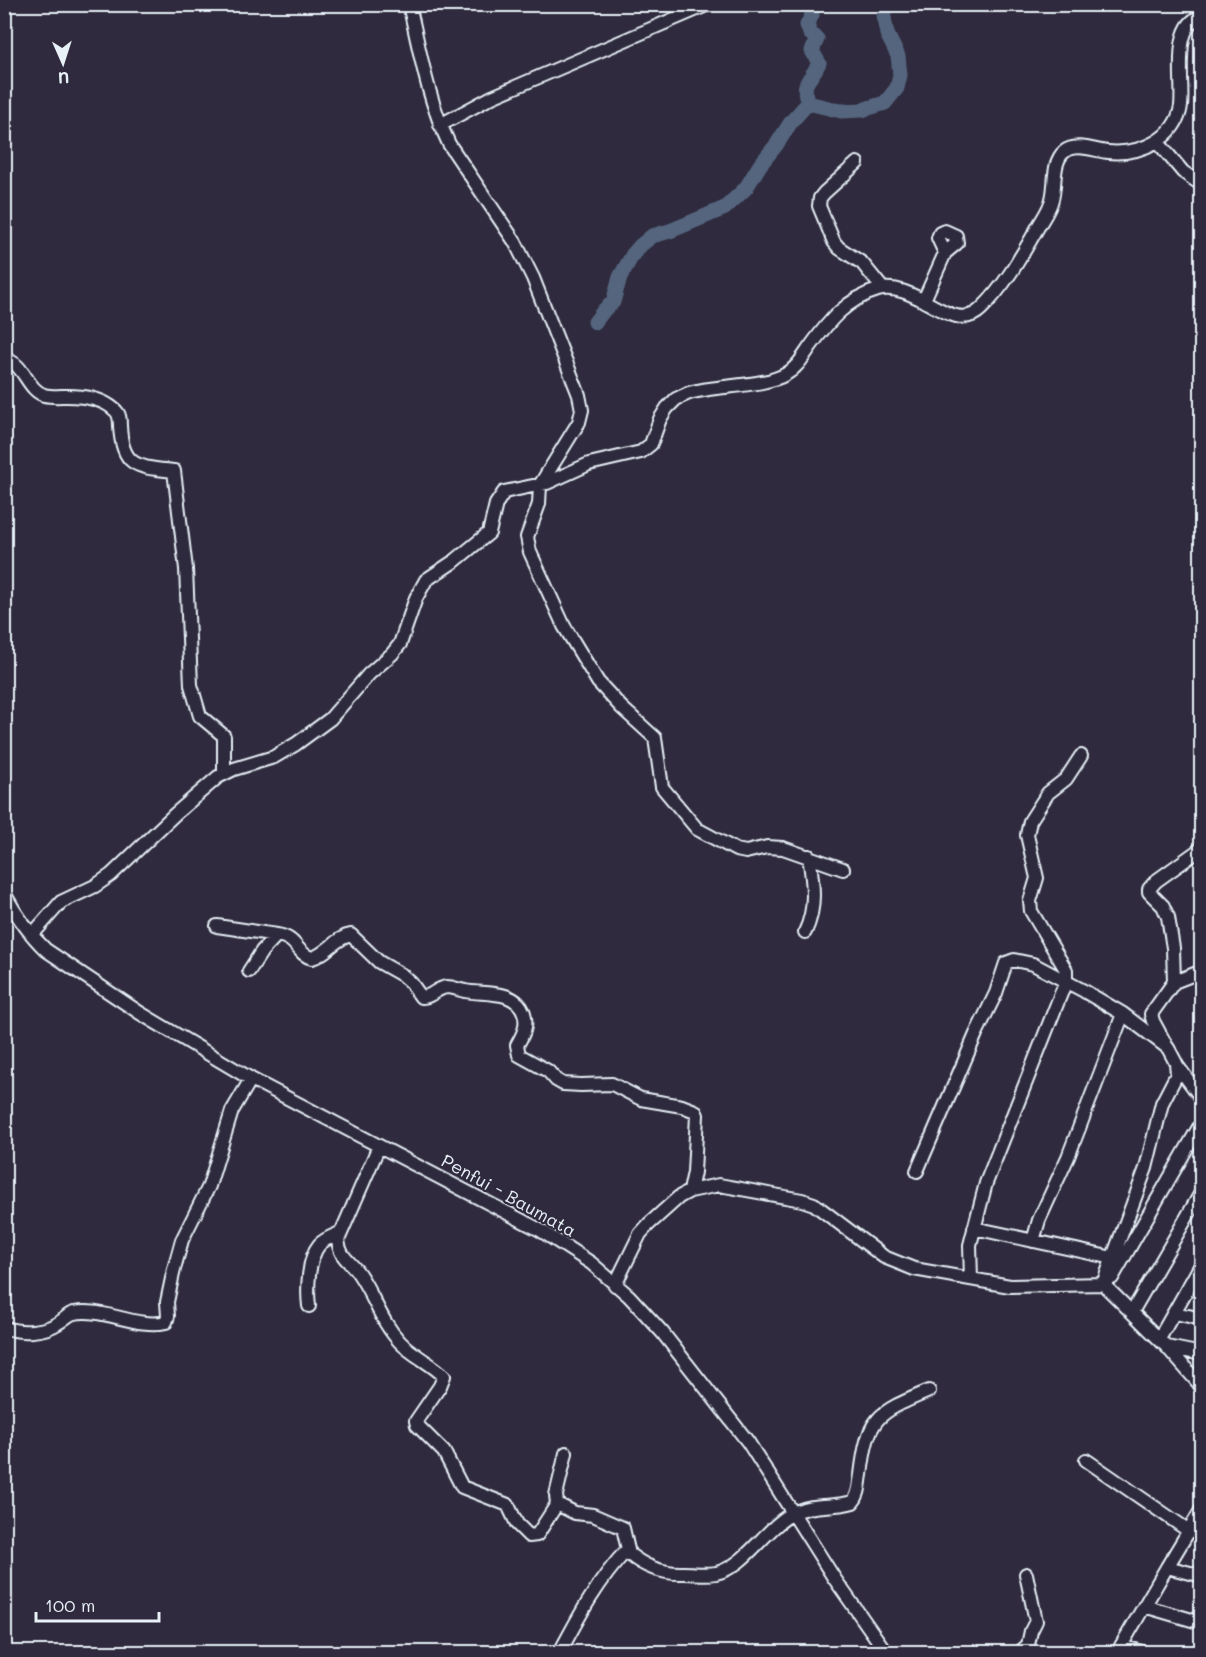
<svg xmlns="http://www.w3.org/2000/svg" width="1206" height="1657" viewBox="0 0 1206 1657" font-family="Mali,sans-serif">
	<style>
		.lines { fill: none; stroke-linecap: round; stroke-linejoin: round }
		.river { stroke: #54657e; stroke-width: 15 }
		.minor-casing { stroke: #e8f1f8; stroke-width: 16 }
		.minor { stroke: #2f2a3d; stroke-width: 12 }
		.labels { text-anchor: middle; dominant-baseline: central; stroke-width: 4.5; stroke-linejoin: round; paint-order: stroke }
		.street-label { font-size: 18px; fill: #e8f1f8; stroke: #2f2a3d }
	</style>
	<rect width="100%" height="100%" fill="#2f2a3d"/>
	<filter id="ink" filterUnits="userSpaceOnUse"><feTurbulence type="fractalNoise" baseFrequency=".0167" numOctaves="2"/><feDisplacementMap in="SourceGraphic" scale="12" xChannelSelector="R" yChannelSelector="G"/><feConvolveMatrix kernelMatrix="1 2 1 2 8 2 1 2 1" color-interpolation-filters="sRGB"/></filter>
	<g filter="url(#ink)">
		<g class="lines">
			<!-- river -->
			<path class="river" d="M 808,103 C 800,81 811,81 819,63 L 812,51 L 817,39 L 810,33 L 807,25 L 812,15 L 812,4
				M 595,322 L 604,310 L 613,302 L 620,277 L 633,254 L 641,245 L 652,236 L 670,231 L 725,208 L 746,188 L 760,165 L 777,144 L 791,122 L 808,103 L 841,111 L 862,110 L 885,103 L 897,88 L 900,75 L 898,56 L 887,34 L 884,18 L 885,4"/>
			<defs>
				<path id="minor" d="M 409,4 C 420,52 428,100 449,144 L 515,242 L 533,278 L 579,395 L 582,410 L 579,422 L 540,485 L 539,504 L 527,537 L 530,552 L 564,626 L 598,682 L 622,708 L 655,738 L 662,787 L 697,829 L 736,850 L 746,852 L 767,847 L 783,848 L 843,869
					M 440,125 L 492,97 L 709,4
					M 1157,141 L 1183,172 L 1202,185
					M 857,163 L 824,193 L 820,198 L 819,206 L 834,242 L 839,248 L 862,263 L 883,289
					M 924,300 L 945,253 L 957,243 L 956,236 L 945,231 L 940,233 L 938,238 L 945,253
					M 4,359 C 25,363 26,389 44,395 C 52,397 60,396 67,396 C 84,396 102,398 115,410 C 120,414 120,420 120,426 C 122,468 138,467 174,471 L 186,569 L 191,685 L 200,716 L 224,736 L 224,773
					M 4,893 C 16,915 28,933 46,950 L 140,1013 L 251,1079 L 540,1230 L 591,1263 L 629,1296 L 662,1332 L 748,1442 L 834,1578 L 886,1652
					M 217,926 L 277,935
					M 805,932 C 817,907 813,883 809,856
					M 32,935 L 61,902 L 95,886 L 111,875 L 175,814 L 218,777 L 234,769 L 274,757 L 296,744 L 330,719 L 369,674 L 392,654 L 400,644 L 416,598 L 426,580 L 456,560 L 489,533 L 496,504 L 504,492 L 547,483 L 589,464 L 641,452 L 651,444 L 660,419 L 667,408 L 676,399 L 689,393 C 715,385 765,387 786,374 C 797,368 803,357 810,347 C 828,322 846,299 878,290 C 917,280 953,337 981,309 C 1005,286 1022,255 1038,227 C 1043,218 1050,209 1052,199 C 1056,185 1052,162 1064,152 C 1075,142 1096,151 1108,152 C 1140,155 1176,139 1181,106 C 1184,80 1171,25 1202,16
					M 249,971 L 262,951 L 277,935 C 298,938 296,954 312,958 C 327,954 336,937 351,935 L 379,962 L 402,975 L 411,983 L 421,997 C 431,998 436,988 447,987 C 453,987 459,990 465,991 C 485,995 516,989 524,1013 C 528,1025 523,1035 517,1045 L 519,1055 L 548,1071 L 556,1080 L 563,1084 L 581,1085 L 612,1084 L 641,1099 L 682,1106 L 695,1111 L 697,1115 L 694,1172 L 690,1191
					M 1174,982 L 1202,971
					M 1166,1045 L 1153,1021 L 1151,1014 L 1174,982 L 1173,948 L 1168,917 L 1163,906 L 1149,892 L 1149,889 L 1156,881 L 1202,848
					M 1176,1064 L 1202,1099
					M 379,1146 L 338,1240 C 340,1259 350,1260 359,1274 C 374,1296 381,1322 400,1342 C 412,1355 431,1363 444,1376 L 440,1386 L 416,1421 L 417,1425 L 444,1452 L 462,1487 L 508,1505 L 517,1524 L 529,1536 L 537,1535 L 557,1504
					M 917,1171 L 976,1034 L 996,993 L 1006,963 L 1014,960 L 1033,964 L 1084,991 L 1123,1014 L 1168,1048 L 1176,1063 L 1177,1074 L 1162,1103 L 1146,1168 L 1103,1284
					M 974,1228 L 1113,1258
					M 1033,1241 L 1039,1220 L 1068,1157 L 1123,1014
					M 1112,1278 L 1202,1122
					M 971,1279 L 970,1245 L 986,1183 L 1066,981 L 1066,970 L 1031,911 L 1030,901 L 1037,878 L 1027,835 L 1030,821 L 1048,793 L 1066,779 L 1081,756
					M 615,1285 L 640,1234 L 649,1224 L 679,1197 L 690,1191 L 719,1185 L 802,1200 L 814,1204 L 884,1257 L 914,1269 L 1010,1286 L 1103,1284 L 1167,1347 L 1202,1387
					M 309,1306 C 307,1290 308,1258 319,1245 C 324,1239 333,1236 340,1233
					M 1132,1312 L 1202,1191
					M 1175,1313 L 1202,1319
					M 4,1327 C 20,1334 45,1332 58,1323 C 64,1320 68,1314 74,1313 C 103,1307 137,1329 166,1322 L 168,1316 L 167,1302 L 174,1269 L 182,1240 L 209,1186 L 232,1111 L 251,1079
					M 1159,1339 L 1202,1263
					M 1167,1347 L 1202,1354
					M 566,1453 L 556,1495 L 557,1504 L 575,1513 L 593,1515 L 623,1528 L 629,1554 C 646,1568 663,1574 684,1573 C 694,1573 706,1575 716,1573 C 747,1566 765,1527 795,1512 C 814,1503 834,1508 853,1502 C 860,1494 859,1485 861,1475 C 868,1416 877,1413 929,1391
					M 1086,1460 L 1189,1531
					M 1202,1509 L 1167,1567 L 1202,1576
					M 1144,1606 L 1202,1623
					M 560,1652 C 579,1616 599,1579 627,1550
					M 1020,1652 L 1028,1645 L 1031,1631 L 1036,1621 L 1026,1574
					M 1142,1652 L 1121,1646 L 1167,1567"/>
			</defs>
			<!-- minor casing -->
			<use href="#minor" class="minor-casing"/>
			<!-- minor -->
			<use href="#minor" class="minor"/>
		</g>
	</g>
	<g class="labels">
		<!-- street labels -->
		<g class="street-label">
			<text transform="translate(509 1195) rotate(29)">Penfui - Baumata</text>
		</g>
	</g>
	<!-- margin -->
	<rect width="1206" height="1657" fill="none" stroke="#2f2a3d" stroke-width="24"/>
	<rect x="12" y="12" width="1182" height="1633" fill="none" stroke="#e8f1f8" stroke-width="2" filter="url(#ink)"/>
	<!-- north arrow -->
	<g transform="translate(63 63) rotate(177)" stroke="#2f2a3d" stroke-width="4.5" paint-order="stroke">
	<path d="M0-4.5L10 22L0 15L-10 22Z" fill="#e8f1f8"/>
	<text y="-9" font-size="16" font-weight="bold" text-anchor="middle" fill="#e8f1f8">U</text>
	</g>
	<!-- scale -->
	<path d="M36 1612v9h123v-9" fill="none" stroke="#e8f1f8" stroke-width="3"/>
	<text x="45" y="1612" font-size="18" fill="#e8f1f8" stroke="#2f2a3d" stroke-width="4.5" paint-order="stroke">100 m</text>
</svg>
